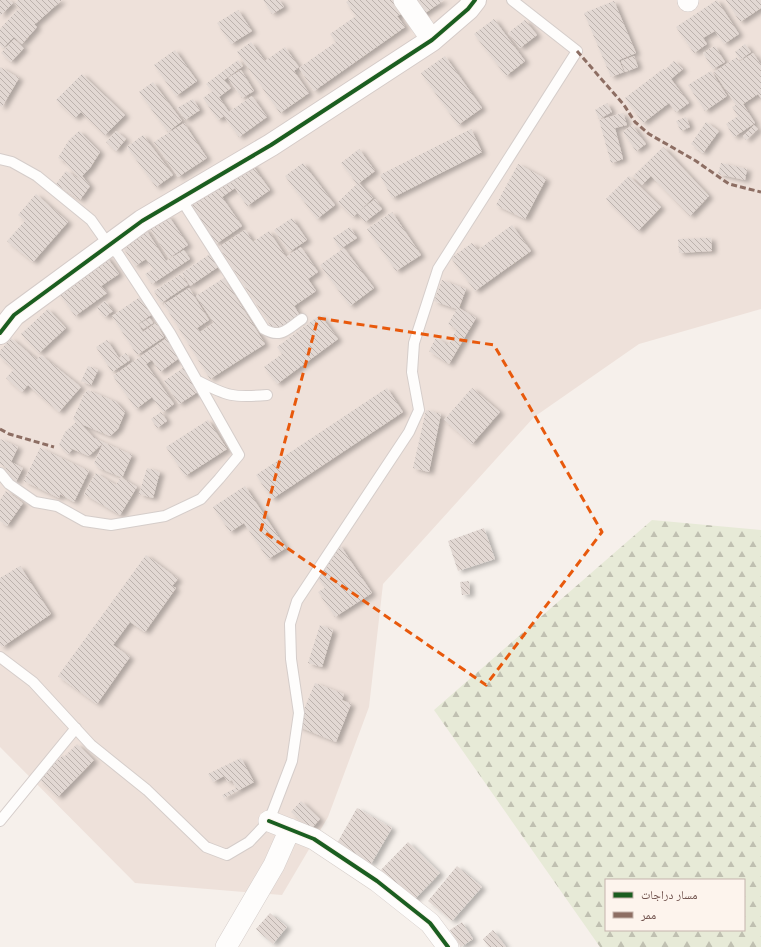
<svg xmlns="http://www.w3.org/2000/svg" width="761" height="947" viewBox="0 0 761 947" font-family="'Nunito Sans','Noto Naskh Arabic',sans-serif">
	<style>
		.residential { fill: #eee1da }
		.forest { fill: url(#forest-firs); fill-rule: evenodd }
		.building { fill: url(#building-back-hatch); filter: url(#shadow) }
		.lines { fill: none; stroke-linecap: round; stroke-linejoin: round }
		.lane-casing { stroke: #d5cdca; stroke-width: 12 }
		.street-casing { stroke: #d5cdca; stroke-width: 22 }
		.secondary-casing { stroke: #d5cbc8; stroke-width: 24 }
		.lane { stroke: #fefdfc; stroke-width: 10 }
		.street { stroke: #fefdfc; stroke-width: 21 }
		.secondary { stroke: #fefdfc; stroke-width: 22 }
		.quiet { stroke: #8d6e63; stroke-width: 3; stroke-dasharray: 6 3; stroke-linecap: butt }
		.cycleway-casing { stroke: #fdf4ed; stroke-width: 6 }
		.cycleway { stroke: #1b5e20; stroke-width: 4 }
		.marked { fill: none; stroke: #e8590c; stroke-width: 3; stroke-dasharray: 8 5; stroke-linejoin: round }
	</style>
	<defs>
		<pattern id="forest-firs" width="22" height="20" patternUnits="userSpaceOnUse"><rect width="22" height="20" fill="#e7ead7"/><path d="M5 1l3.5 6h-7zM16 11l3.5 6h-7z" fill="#c0c0b1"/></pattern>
		<pattern id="building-back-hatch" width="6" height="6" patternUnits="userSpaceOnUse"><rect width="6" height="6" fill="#e2d8d3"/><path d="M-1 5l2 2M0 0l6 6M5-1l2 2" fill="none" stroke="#bcb2ad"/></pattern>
		<filter id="shadow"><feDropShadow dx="4.5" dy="2.5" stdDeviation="2" flood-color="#0004"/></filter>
	</defs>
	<rect width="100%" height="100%" fill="#f6f0eb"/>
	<!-- residential -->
	<path class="residential" d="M 0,0 L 761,0 L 761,309 L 639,344 L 534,417 L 383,584 L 369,707 L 328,817 L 282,895 L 135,883 L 0,747 Z"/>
	<!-- forest -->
	<path class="forest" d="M 652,520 L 761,530 L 761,947 L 600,947 L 434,710 ZM 606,880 L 744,880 L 744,930 L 606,930 Z"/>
	<!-- building -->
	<path class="building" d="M 0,0 L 9,0 L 13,3 L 0,16 Z
		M 18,0 L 62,0 L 34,25 L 15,3 Z
		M 263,0 L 279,0 L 284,7 L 272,14 Z
		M 349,0 L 394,0 L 403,13 L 397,16 L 405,27 L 314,91 L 299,68 L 336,42 L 330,34 L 356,16 L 346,2 Z
		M 410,0 L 444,0 L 421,16 Z
		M 717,0 L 739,34 L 724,44 L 715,31 L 703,38 L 707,44 L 694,53 L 676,27 Z
		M 726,0 L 761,0 L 761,8 L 740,22 Z
		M 614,1 L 636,53 L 619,60 L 624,72 L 611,77 L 584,13 Z
		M 18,9 L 37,27 L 22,44 L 14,37 L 3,48 L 0,45 L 0,29 Z
		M 238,10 L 252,31 L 231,44 L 217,23 Z
		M 494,19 L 525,61 L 506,76 L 474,34 Z
		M 525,20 L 537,35 L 520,48 L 508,33 Z
		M 14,39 L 24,48 L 11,62 L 1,53 Z
		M 251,42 L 265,61 L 285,47 L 299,67 L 294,71 L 309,93 L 280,113 L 237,52 Z
		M 745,44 L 751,52 L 740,60 L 735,52 Z
		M 715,46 L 725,62 L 713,69 L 703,53 Z
		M 175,50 L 197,81 L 176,96 L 154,65 Z
		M 753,53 L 761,65 L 761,98 L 758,94 L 743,104 L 755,123 L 734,137 L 726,124 L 738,116 L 732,107 L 736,105 L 714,72 L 737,57 L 739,62 Z
		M 445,56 L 482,108 L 458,125 L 421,73 Z
		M 634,56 L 638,67 L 625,72 L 621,61 Z
		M 238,60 L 243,66 L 224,80 L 231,88 L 219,97 L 229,112 L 252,96 L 267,117 L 239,137 L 224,116 L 218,120 L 203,98 L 214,90 L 212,91 L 206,84 Z
		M 674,61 L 683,69 L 671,79 L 689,103 L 676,112 L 669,103 L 643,123 L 625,98 L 663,69 L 665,70 Z
		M 0,67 L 19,78 L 2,107 L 0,106 Z
		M 241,70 L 254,91 L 242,98 L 228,78 Z
		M 711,71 L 727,96 L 705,111 L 688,85 Z
		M 82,74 L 125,115 L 105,135 L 81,112 L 75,118 L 56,100 Z
		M 153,82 L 182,121 L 168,132 L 139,92 Z
		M 193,99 L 200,110 L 185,120 L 177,108 Z
		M 607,103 L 612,112 L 599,119 L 595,110 Z
		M 623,113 L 627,125 L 615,128 L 623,159 L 611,163 L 599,120 Z
		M 686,117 L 690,127 L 681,131 L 676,121 Z
		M 706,122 L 719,131 L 703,153 L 691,144 Z
		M 184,123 L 207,158 L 178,177 L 154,142 Z
		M 632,125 L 646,144 L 636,151 L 623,132 Z
		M 754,125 L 758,129 L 746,140 L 743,136 Z
		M 471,129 L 482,152 L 392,198 L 380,175 Z
		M 79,131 L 100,152 L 90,168 L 82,176 L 90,186 L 80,200 L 56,184 L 66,171 L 81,180 L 64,161 L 58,158 L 69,140 Z
		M 116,131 L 126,139 L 116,151 L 106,142 Z
		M 143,135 L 173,175 L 156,187 L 127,147 Z
		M 663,147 L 709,196 L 690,216 L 651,176 L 642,185 L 633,176 Z
		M 359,149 L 375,171 L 359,183 L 373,198 L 353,217 L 338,202 L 357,184 L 341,163 Z
		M 250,162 L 270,190 L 247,206 L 235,188 L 222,197 L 242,226 L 216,244 L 188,204 Z
		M 303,163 L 335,205 L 317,219 L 285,176 Z
		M 721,163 L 747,169 L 745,180 L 718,174 Z
		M 518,164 L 546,179 L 525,219 L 496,205 Z
		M 629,176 L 661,207 L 638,231 L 606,199 Z
		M 36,194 L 68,222 L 33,262 L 7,241 L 25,221 L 18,215 Z
		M 375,199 L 382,209 L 365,222 L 357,213 Z
		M 392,212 L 421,255 L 396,271 L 367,229 Z
		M 168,215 L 188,245 L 169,258 L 149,227 Z
		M 292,218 L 307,240 L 289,252 L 274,230 Z
		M 512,225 L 531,251 L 475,291 L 451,258 L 472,243 L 478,250 Z
		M 350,227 L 357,238 L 340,249 L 333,238 Z
		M 145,228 L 166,261 L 184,250 L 190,259 L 152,284 L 145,274 L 153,269 L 146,259 L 135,266 L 121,244 Z
		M 245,230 L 253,242 L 269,231 L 286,257 L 301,247 L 318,272 L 308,279 L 316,291 L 294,306 L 302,319 L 277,335 L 219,247 Z
		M 711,238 L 712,251 L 679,253 L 678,239 Z
		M 344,248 L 374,288 L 350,306 L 320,265 Z
		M 210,254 L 218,267 L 190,286 L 182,273 Z
		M 106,256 L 119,274 L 101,286 L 107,293 L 75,316 L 54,286 Z
		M 181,274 L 188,285 L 161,303 L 154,291 Z
		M 224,278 L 265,344 L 210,379 L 164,304 L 189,288 L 209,320 L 197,328 L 200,332 L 214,323 L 196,296 Z
		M 442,280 L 466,289 L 459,308 L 476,318 L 449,364 L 429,351 L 436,338 L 448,345 L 457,329 L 448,324 L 457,309 L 434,301 Z
		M 140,297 L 151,315 L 138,324 L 143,332 L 156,323 L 164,337 L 137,355 L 112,316 Z
		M 105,301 L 113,311 L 105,317 L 97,308 Z
		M 48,309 L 66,328 L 39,353 L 21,334 Z
		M 320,315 L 338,339 L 277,384 L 264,367 L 282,354 L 277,347 Z
		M 150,318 L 153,323 L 143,329 L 139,324 Z
		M 168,337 L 182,356 L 160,372 L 152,360 L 146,364 L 174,404 L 163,412 L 152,397 L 136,409 L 113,376 Z
		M 11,338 L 37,360 L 41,355 L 81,387 L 59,412 L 28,385 L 22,392 L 6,378 L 14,369 L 0,357 L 0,351 Z
		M 107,340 L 119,358 L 126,353 L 130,360 L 112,372 L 96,347 Z
		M 88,366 L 98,370 L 91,385 L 81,381 Z
		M 186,366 L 201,390 L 179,404 L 164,381 Z
		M 387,388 L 403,412 L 272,499 L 256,475 Z
		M 472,388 L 500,412 L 472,444 L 444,420 Z
		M 88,390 L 116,402 L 125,412 L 118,429 L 110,436 L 81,424 L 94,438 L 132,455 L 122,478 L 137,487 L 120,515 L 84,494 L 96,473 L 116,485 L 121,477 L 99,468 L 94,463 L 103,443 L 89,456 L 70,448 L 72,450 L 68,454 L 59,445 L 65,432 L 76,422 L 73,419 L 84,394 Z
		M 426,410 L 441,414 L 429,472 L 413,468 Z
		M 161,412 L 167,421 L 157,428 L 151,419 Z
		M 208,420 L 227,449 L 185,476 L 166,447 Z
		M 0,439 L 18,447 L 11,462 L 23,468 L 16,482 L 2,475 L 6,467 L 0,464 Z
		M 40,448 L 89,471 L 74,502 L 60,494 L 59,498 L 24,481 Z
		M 147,468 L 160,472 L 153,498 L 139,494 Z
		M 245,486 L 286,548 L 268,559 L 244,523 L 230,532 L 213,507 Z
		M 6,491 L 23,503 L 7,526 L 0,521 L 0,500 Z
		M 484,528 L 495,559 L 458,571 L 448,541 Z
		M 340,545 L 372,593 L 335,617 L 318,592 L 325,588 L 315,573 L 322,557 Z
		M 146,555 L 178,579 L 172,586 L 176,588 L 145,632 L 130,622 L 113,645 L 130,657 L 97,704 L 58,676 Z
		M 20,566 L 51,614 L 2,647 L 0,645 L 0,578 Z
		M 469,581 L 470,594 L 462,595 L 460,582 Z
		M 320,625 L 333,630 L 322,667 L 308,663 Z
		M 315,683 L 344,694 L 342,700 L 351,704 L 336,742 L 297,726 Z
		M 77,744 L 94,760 L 58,797 L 39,779 L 63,755 L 64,757 Z
		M 241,758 L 254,782 L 224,798 L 222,795 L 236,788 L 232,780 L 228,782 L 224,776 L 213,782 L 208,774 Z
		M 301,801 L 320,819 L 311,829 L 291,812 Z
		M 357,808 L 392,828 L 371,864 L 336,845 Z
		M 408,842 L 440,873 L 413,901 L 381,870 Z
		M 457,866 L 482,887 L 452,921 L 428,901 Z
		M 270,913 L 287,927 L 273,944 L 256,929 Z
		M 462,922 L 473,939 L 461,947 L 450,930 Z
		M 493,930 L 506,947 L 489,947 L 483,939 Z"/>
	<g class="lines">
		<defs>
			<path id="lane" d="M 0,159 L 12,162 L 37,176 L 91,220 L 108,244 L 118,254 L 170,333 L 239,455 L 219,479 L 201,499 L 165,516 L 111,525 L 84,521 L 57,506 L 35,502 L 9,484 L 0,473
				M 181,199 L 264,329 C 281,339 287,329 302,319
				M 198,381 C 227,396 233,398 267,395
				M 0,657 L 33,682 L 91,745 L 147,790 L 206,847 L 227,855 L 249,842 L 269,821 L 292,761 L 299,713 L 291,659 L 290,624 L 297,601 L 409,432 L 419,410 L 412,372 L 414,343 L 438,269 L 577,51 L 512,0
				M 0,821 L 76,728"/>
			<path id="street" d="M 404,0 L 432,40
				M 688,0 L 688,1
				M 269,821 L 314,839 L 377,881 L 430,923 L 448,947
				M 226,947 L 274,865 L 290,829"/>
			<path id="secondary" d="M 0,333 L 14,315 L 142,221 L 271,145 L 432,40 L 468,9 L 475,0"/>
		</defs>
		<!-- lane casing -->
		<use href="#lane" class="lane-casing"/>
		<!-- street casing -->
		<use href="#street" class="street-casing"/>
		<!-- secondary casing -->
		<use href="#secondary" class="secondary-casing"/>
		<!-- lane -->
		<use href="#lane" class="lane"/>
		<!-- street -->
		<use href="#street" class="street"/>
		<!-- secondary -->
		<use href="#secondary" class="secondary"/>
		<!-- quiet -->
		<path class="quiet" d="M 577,51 L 624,105 L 635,122 L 649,134 L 696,161 L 729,184 L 761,192
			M 0,429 L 9,434 L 54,447"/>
		<defs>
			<path id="cycleway" d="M 0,333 L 14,315 L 142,221 L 271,145 L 432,40 L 468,9 L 475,0
				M 269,821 L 314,839 L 377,881 L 430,923 L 448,947"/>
		</defs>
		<!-- cycleway casing -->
		<use href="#cycleway" class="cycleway-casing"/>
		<!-- cycleway -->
		<use href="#cycleway" class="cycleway"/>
	</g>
	<!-- marked area -->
	<path class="marked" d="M 318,318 L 494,345 L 602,532 L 486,685 L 261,530 Z"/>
	<!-- legend -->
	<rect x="605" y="879" width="140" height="52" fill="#fdf4ed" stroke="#c5b4ad"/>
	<rect x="613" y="892" width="20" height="6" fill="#1b5e20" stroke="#c5b4ad"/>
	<text x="641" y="899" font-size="12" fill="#71534e">مسار دراجات</text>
	<rect x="613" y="912" width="20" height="6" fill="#8d6e63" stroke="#c5b4ad"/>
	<text x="641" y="919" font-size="12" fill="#71534e">ممر</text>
</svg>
